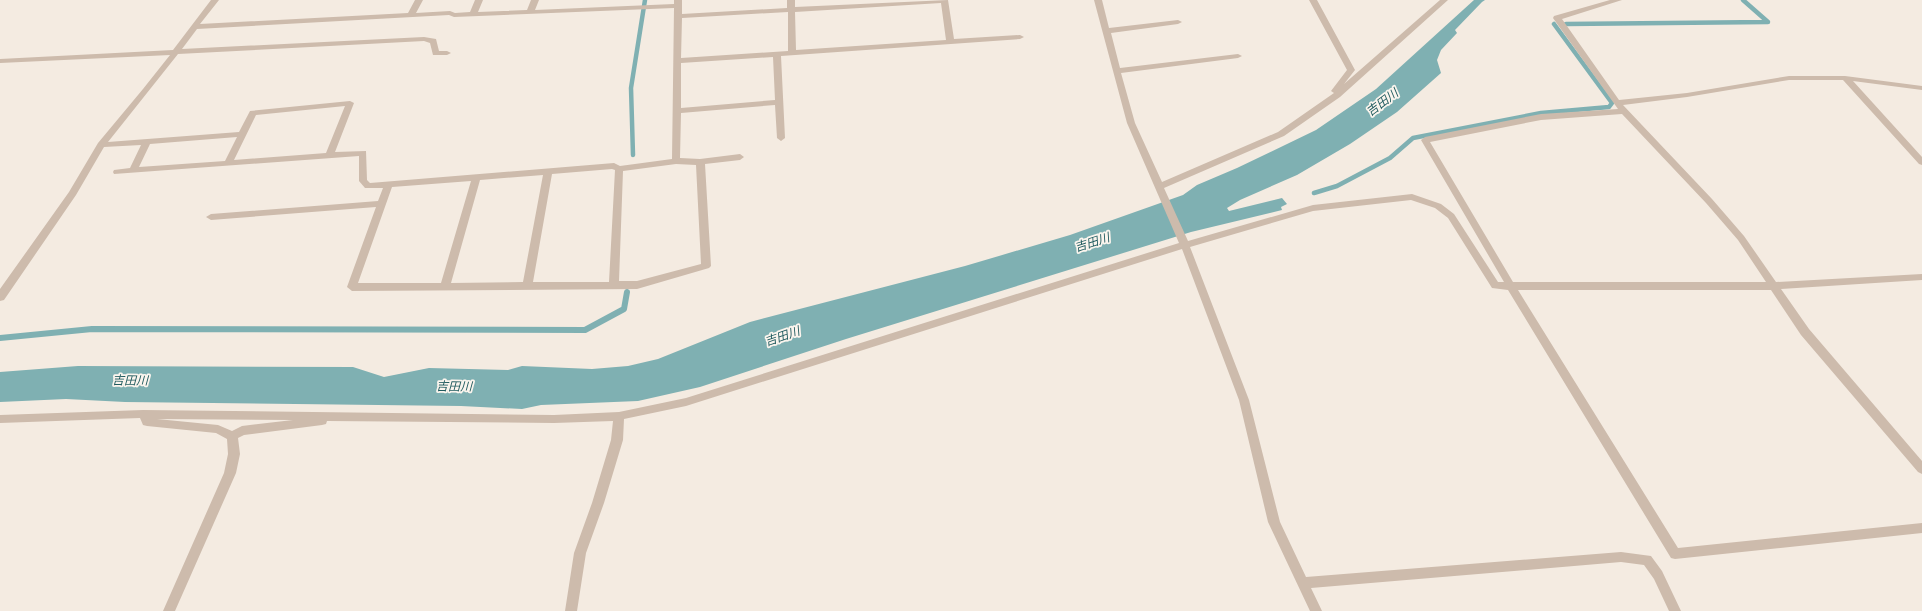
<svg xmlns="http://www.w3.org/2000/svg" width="1922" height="611" viewBox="0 0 1922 611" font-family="Lato,'Noto Sans JP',sans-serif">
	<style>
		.water { fill: #7fb0b2 }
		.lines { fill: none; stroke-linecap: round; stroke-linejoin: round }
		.stream-far1 { stroke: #7fb0b2; stroke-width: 4.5 }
		.stream { stroke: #7fb0b2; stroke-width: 6 }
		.minor { fill: #cdbbac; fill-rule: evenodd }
		.labels { text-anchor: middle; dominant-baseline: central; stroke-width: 3.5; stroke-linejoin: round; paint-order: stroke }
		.water-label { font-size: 12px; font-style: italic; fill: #1f5a5e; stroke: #fbf5ee }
	</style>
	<rect width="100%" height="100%" fill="#f4ebe1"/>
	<!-- water -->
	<path class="water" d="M 1474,0 L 1485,0 L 1482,2 L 1455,30 L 1457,33 L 1441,50 L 1437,60 L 1441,73 L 1397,112 L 1350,144 L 1297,175 L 1240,200 L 1227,208 L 1229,211 L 1282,198 L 1287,204 L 1281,207 L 1282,210 L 1191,232 L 846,339 L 700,387 L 638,401 L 541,405 L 522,409 L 461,406 L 125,402 L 66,399 L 0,402 L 0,372 L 78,366 L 353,367 L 384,377 L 429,368 L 508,370 L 522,366 L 592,369 L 628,366 L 658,359 L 750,322 L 965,266 L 1070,235 L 1183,195 L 1197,185 L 1237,168 L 1316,130 L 1376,89 Z"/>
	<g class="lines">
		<!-- stream-far1 -->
		<path class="stream-far1" d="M 1566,24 L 1768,22 L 1743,0
			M 633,155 L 631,88 L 645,0
			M 1314,193 L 1337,186 L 1390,158 L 1413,138 L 1541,113 L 1609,107 L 1612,103 L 1554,24"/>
		<!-- stream -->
		<path class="stream" d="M 0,338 L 92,329 L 585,330 L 624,309 L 627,292"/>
		<!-- minor -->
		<path class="minor" d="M 211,0 L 219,0 L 200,24 L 408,13 L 415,0 L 423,0 L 416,13 L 450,11 L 455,13 L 470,12 L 475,0 L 483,0 L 478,12 L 527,10 L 531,0 L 539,0 L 535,10 L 674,4 L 674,0 L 682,0 L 682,14 L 787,8 L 787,0 L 795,0 L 795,7 L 948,0 L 954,39 L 1020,35 L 1024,37 L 1020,39 L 781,56 L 785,138 L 781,141 L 777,138 L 775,105 L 681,113 L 680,158 L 700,159 L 740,154 L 744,157 L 740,160 L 705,164 L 711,266 L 709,268 L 637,289 L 352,291 L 347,287 L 376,207 L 211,220 L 206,217 L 211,214 L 378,201 L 383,188 L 365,188 L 359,181 L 359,156 L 114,174 L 113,172 L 114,170 L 130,168 L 141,145 L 104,147 L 76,195 L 4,300 L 0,301 L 0,289 L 69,192 L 98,143 L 143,89 L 170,55 L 0,63 L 0,59 L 173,50 ZM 941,3 L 946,40 L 796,50 L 795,12 ZM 674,8 L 672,159 L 620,166 L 614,163 L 370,183 L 367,180 L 366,151 L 335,152 L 354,103 L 350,101 L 250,111 L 239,132 L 108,142 L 178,54 L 424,41 L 430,43 L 433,55 L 447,55 L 451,53 L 447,51 L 439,51 L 436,39 L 424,37 L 182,49 L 197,29 L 449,15 L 454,17 ZM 788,12 L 788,51 L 681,58 L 682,18 ZM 773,57 L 775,100 L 681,108 L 681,63 ZM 345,106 L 326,153 L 234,160 L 256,115 ZM 237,137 L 225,161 L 139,167 L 150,144 ZM 676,164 L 696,165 L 701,264 L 637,281 L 619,281 L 623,171 ZM 612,169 L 615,170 L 609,282 L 533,282 L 552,174 ZM 543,175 L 523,282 L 451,283 L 480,180 ZM 471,181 L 441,283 L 358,283 L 392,187 Z
			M 1094,0 L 1102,0 L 1109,28 L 1178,20 L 1182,22 L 1178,24 L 1111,33 L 1120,68 L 1238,54 L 1242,56 L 1238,58 L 1121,73 L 1135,123 L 1162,182 L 1278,132 L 1334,93 L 1331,91 L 1347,70 L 1309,0 L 1317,0 L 1355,70 L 1344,84 L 1440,0 L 1448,0 L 1340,97 L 1284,136 L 1164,188 L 1188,241 L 1313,205 L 1412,194 L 1441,204 L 1454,214 L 1498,282 L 1504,282 L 1421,140 L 1425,137 L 1541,114 L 1618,109 L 1553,18 L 1554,16 L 1610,0 L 1622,0 L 1562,19 L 1619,100 L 1687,93 L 1789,76 L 1845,76 L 1922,86 L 1922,90 L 1853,81 L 1922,157 L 1922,165 L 1919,164 L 1843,80 L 1789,80 L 1687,97 L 1623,105 L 1712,199 L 1744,236 L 1776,282 L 1922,274 L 1922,280 L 1781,289 L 1809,329 L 1922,461 L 1922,474 L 1918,472 L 1801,335 L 1771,290 L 1518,290 L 1678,548 L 1922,523 L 1922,533 L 1675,559 L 1671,558 L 1508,290 L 1492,288 L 1448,218 L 1435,208 L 1411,200 L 1313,211 L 1190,247 L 1249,400 L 1280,522 L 1306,577 L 1621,552 L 1651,556 L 1662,571 L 1681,611 L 1669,611 L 1654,579 L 1644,565 L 1621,562 L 1311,588 L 1322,611 L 1310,611 L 1268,522 L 1239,400 L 1182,249 L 686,406 L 624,419 L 623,440 L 604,503 L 586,553 L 577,611 L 565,611 L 574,553 L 592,503 L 611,440 L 613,421 L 554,423 L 327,421 L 326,424 L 322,425 L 244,435 L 238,438 L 240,454 L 236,473 L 175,611 L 163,611 L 224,473 L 228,454 L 227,439 L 216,433 L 147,426 L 143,425 L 140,418 L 0,423 L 0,415 L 143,410 L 554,415 L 619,412 L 686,398 L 1179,243 L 1127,123 ZM 1622,114 L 1706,203 L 1738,240 L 1766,282 L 1513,282 L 1430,142 L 1541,120 ZM 157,419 L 293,420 L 242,426 L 232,431 L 218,425 Z"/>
	</g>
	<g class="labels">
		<!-- water labels -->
		<g class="water-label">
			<text transform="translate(1382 102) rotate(-37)">吉田川</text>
			<text transform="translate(1092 242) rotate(-18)">吉田川</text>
			<text transform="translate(782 336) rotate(-19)">吉田川</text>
			<text transform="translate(130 380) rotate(1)">吉田川</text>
			<text transform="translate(454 386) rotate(1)">吉田川</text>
		</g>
	</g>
</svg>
